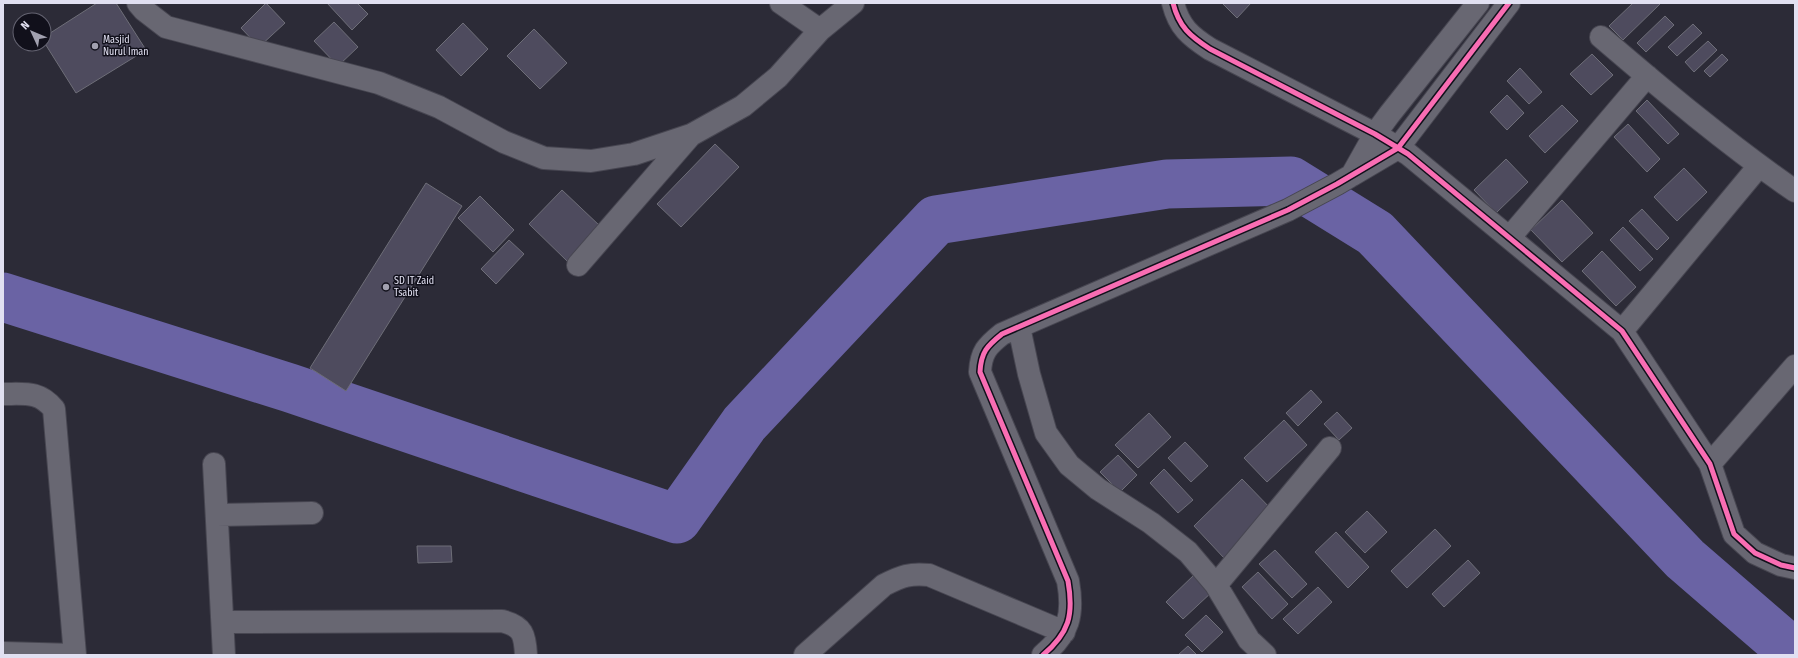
<svg xmlns="http://www.w3.org/2000/svg" width="1798" height="658" viewBox="0 0 1798 658" font-family="'Fira Sans Condensed',sans-serif">
	<style>
		.lines { fill: none; stroke-linecap: round; stroke-linejoin: round }
		.river { stroke: #6a63a4; stroke-width: 49 }
		.building { fill: #4e4b5e; stroke: #6e6e78 }
		.minor-casing { stroke: #474651; stroke-width: 24 }
		.minor { stroke: #686772; stroke-width: 22 }
		.cycleway-casing { stroke: #11101b; stroke-width: 8 }
		.cycleway { stroke: #f96db3; stroke-width: 5 }
		.poi-dot { fill: #a2a1b0; stroke: #11101b; stroke-width: 1.5 }
		.labels { text-anchor: middle; dominant-baseline: central; stroke-width: 3; stroke-linejoin: round; paint-order: stroke }
		.poi-label { font-size: 10px; fill: #e1e0f1; stroke: #11101b; text-anchor: start }
	</style>
	<rect width="100%" height="100%" fill="#2c2b37"/>
	<g class="lines">
		<!-- river -->
		<path class="river" d="M 3,297 L 290,388 L 677,519 L 744,424 L 936,220 L 1167,184 L 1291,181 L 1375,233 L 1685,559 L 1795,654"/>
	</g>
	<!-- building -->
	<path class="building" d="M 97,3 L 116,3 L 146,50 L 76,93 L 44,42 L 44,37 Z
		M 266,3 L 285,23 L 259,47 L 241,28 Z
		M 327,3 L 357,3 L 368,14 L 352,30 Z
		M 1222,3 L 1251,3 L 1237,18 Z
		M 1633,3 L 1659,3 L 1660,4 L 1623,40 L 1609,26 Z
		M 1665,16 L 1674,25 L 1646,52 L 1637,43 Z
		M 334,22 L 358,47 L 338,66 L 314,41 Z
		M 463,23 L 488,49 L 461,76 L 436,50 Z
		M 1693,24 L 1702,33 L 1677,56 L 1668,47 Z
		M 534,29 L 567,63 L 540,89 L 507,56 Z
		M 1708,41 L 1717,50 L 1694,72 L 1685,62 Z
		M 1592,54 L 1613,75 L 1591,95 L 1570,74 Z
		M 1722,54 L 1728,60 L 1710,77 L 1704,71 Z
		M 1520,68 L 1542,92 L 1529,104 L 1507,81 Z
		M 1507,95 L 1524,113 L 1507,130 L 1490,112 Z
		M 1647,100 L 1679,134 L 1668,144 L 1636,111 Z
		M 1562,105 L 1578,121 L 1545,153 L 1529,136 Z
		M 1628,124 L 1660,159 L 1647,172 L 1614,137 Z
		M 715,144 L 739,167 L 681,227 L 657,204 Z
		M 1506,159 L 1528,182 L 1496,213 L 1474,190 Z
		M 1684,168 L 1707,192 L 1677,221 L 1654,197 Z
		M 426,183 L 462,206 L 346,391 L 310,368 Z
		M 562,190 L 600,226 L 567,261 L 529,224 Z
		M 480,196 L 514,230 L 493,252 L 458,218 Z
		M 1562,200 L 1593,233 L 1562,262 L 1531,230 Z
		M 1642,209 L 1669,238 L 1657,250 L 1629,221 Z
		M 1623,227 L 1653,259 L 1640,271 L 1610,240 Z
		M 509,240 L 524,254 L 496,284 L 481,269 Z
		M 1602,251 L 1636,287 L 1616,306 L 1582,271 Z
		M 1311,390 L 1322,402 L 1298,426 L 1286,413 Z
		M 1337,412 L 1352,428 L 1339,440 L 1324,424 Z
		M 1149,413 L 1171,437 L 1138,468 L 1115,445 Z
		M 1284,420 L 1307,445 L 1267,482 L 1244,458 Z
		M 1185,442 L 1208,466 L 1191,482 L 1168,458 Z
		M 1118,455 L 1137,475 L 1120,492 L 1100,472 Z
		M 1164,469 L 1193,500 L 1178,513 L 1150,483 Z
		M 1242,479 L 1274,512 L 1224,558 L 1194,526 Z
		M 1367,511 L 1387,532 L 1365,553 L 1345,532 Z
		M 1435,529 L 1451,546 L 1407,588 L 1391,571 Z
		M 1336,532 L 1369,567 L 1348,588 L 1315,552 Z
		M 417,546 L 451,546 L 452,562 L 418,563 Z
		M 1275,550 L 1307,584 L 1292,598 L 1259,564 Z
		M 1468,560 L 1480,573 L 1444,607 L 1432,594 Z
		M 1258,572 L 1288,604 L 1272,619 L 1242,587 Z
		M 1196,573 L 1213,591 L 1183,619 L 1166,602 Z
		M 1318,587 L 1332,602 L 1298,634 L 1283,619 Z
		M 1206,615 L 1223,632 L 1202,652 L 1185,635 Z
		M 1188,646 L 1197,655 L 1178,655 Z"/>
	<g class="lines">
		<defs>
			<path id="minor" d="M 138,3 L 144,10 L 166,27 L 379,83 L 439,107 L 504,142 L 544,158 L 591,161 L 634,154 L 691,135 L 743,106 L 778,77 L 820,30
				M 781,3 L 820,30 L 853,3
				M 1173,3 C 1179,27 1190,36 1210,49 L 1375,134 L 1408,154 L 1622,331 L 1710,464 L 1734,534 L 1755,553 L 1781,565 L 1795,568
				M 1601,37 C 1664,91 1727,144 1795,191
				M 1352,175 L 1375,134 L 1389,115 L 1478,3
				M 1510,237 L 1647,76
				M 578,265 L 690,136
				M 1019,327 L 1029,374 L 1046,433 L 1069,465 L 1098,489 L 1151,523 L 1188,552 L 1216,585 L 1249,640 L 1265,655
				M 1622,331 L 1759,166
				M 3,394 C 26,394 39,391 54,409 L 75,655 L 3,653
				M 214,464 L 224,655
				M 1710,464 L 1795,366
				M 217,515 L 312,513
				M 1216,585 L 1330,448
				M 223,622 L 502,621 C 523,626 525,635 526,655
				M 805,655 L 884,585 C 902,576 910,573 929,575 L 1064,632
				M 1043,655 C 1069,633 1074,615 1068,581 L 980,372 C 981,352 987,346 1002,334 L 1288,210 L 1337,184 L 1398,148 L 1509,3"/>
		</defs>
		<!-- minor casing -->
		<use href="#minor" class="minor-casing"/>
		<!-- minor -->
		<use href="#minor" class="minor"/>
		<defs>
			<path id="cycleway" d="M 1173,3 C 1179,27 1190,36 1210,49 L 1375,134 L 1408,154 L 1622,331 L 1710,464 L 1734,534 L 1755,553 L 1781,565 L 1795,568
				M 1043,655 C 1069,633 1074,615 1068,581 L 980,372 C 981,352 987,346 1002,334 L 1288,210 L 1337,184 L 1398,148 L 1509,3"/>
		</defs>
		<!-- cycleway casing -->
		<use href="#cycleway" class="cycleway-casing"/>
		<!-- cycleway -->
		<use href="#cycleway" class="cycleway"/>
	</g>
	<!-- markers -->
	<g class="poi-dot">
		<circle cx="95" cy="46" r="4"/>
		<circle cx="386" cy="287" r="4"/>
	</g>
	<g class="labels">
		<!-- poi labels -->
		<g class="poi-label">
			<text x="103" y="40">Masjid<tspan x="103" dy="12">Nurul Iman</tspan></text>
			<text x="394" y="281">SD IT Zaid<tspan x="394" dy="12">Tsabit</tspan></text>
		</g>
	</g>
	<!-- border -->
	<rect width="1798" height="658" fill="none" stroke="#e1e0f1" stroke-width="8"/>
	<!-- north arrow -->
	<g transform="translate(32 32) rotate(314)"><circle r="19" fill="#11101b" stroke="#646371"/>
	<path d="M0-3L7 15L0 10L-7 15Z" fill="#a2a1b0"/>
	<text y="-6" font-size="11" font-weight="bold" text-anchor="middle" fill="#e1e0f1">N</text>
	</g>
</svg>
